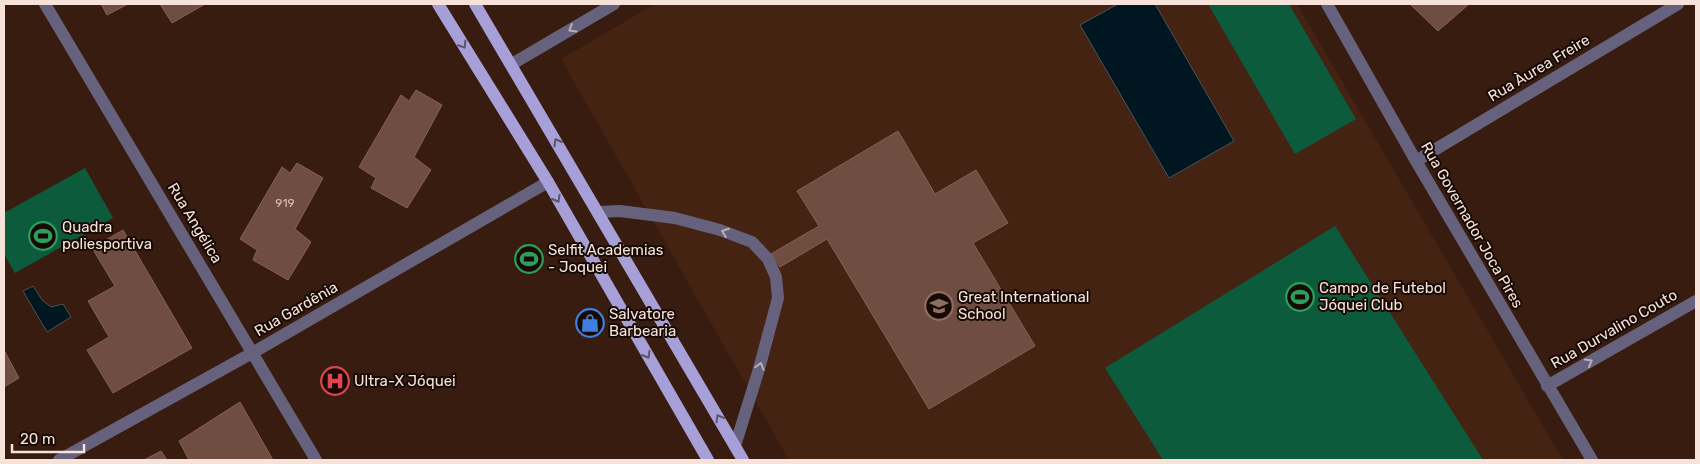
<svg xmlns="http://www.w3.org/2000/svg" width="1700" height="464" viewBox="0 0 1700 464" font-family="Rubik,sans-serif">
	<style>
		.built { fill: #452313 }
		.green { fill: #0d5b3d }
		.water { fill: #001620; stroke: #4a5358 }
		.building { fill: #6f4d41; stroke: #846155 }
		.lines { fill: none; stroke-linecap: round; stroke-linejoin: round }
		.minor { stroke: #66627d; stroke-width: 12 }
		.major { stroke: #a79fd7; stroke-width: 12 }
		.oneway { stroke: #bcafb4 }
		.oneway2 { stroke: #5f546e }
		.labels { text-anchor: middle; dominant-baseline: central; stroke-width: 4; stroke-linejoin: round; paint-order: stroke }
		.number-label { font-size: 12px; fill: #d4bdb3 }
		.street-label { font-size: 15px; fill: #f6e2d9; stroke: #170a05 }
		.poi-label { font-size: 15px; fill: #f6e2d9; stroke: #170a05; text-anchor: start }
	</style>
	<rect width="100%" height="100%" fill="#381c0f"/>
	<!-- built -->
	<path class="built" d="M 655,4 L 1297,4 L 1563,460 L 789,460 L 561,59 Z"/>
	<!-- green -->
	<path class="green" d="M 1208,4 L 1289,4 L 1356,119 L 1295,154 Z
		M 85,168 L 113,218 L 15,273 L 4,254 L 4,213 Z
		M 1335,226 L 1483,460 L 1163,460 L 1105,368 Z"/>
	<!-- water -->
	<path class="water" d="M 1118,4 L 1155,4 L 1234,141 L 1169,178 L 1080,25 Z
		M 33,286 L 42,300 L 51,307 L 63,304 L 71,317 L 47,332 L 23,291 Z"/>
	<!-- building -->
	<path class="building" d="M 101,4 L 128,4 L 107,15 Z
		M 160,4 L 205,4 L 172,23 Z
		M 1410,4 L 1469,4 L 1438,31 Z
		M 416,90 L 442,105 L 414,157 L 431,170 L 407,208 L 371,188 L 376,178 L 359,167 L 401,95 L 409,101 Z
		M 898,131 L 935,194 L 976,170 L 1008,223 L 973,243 L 1035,346 L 929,409 L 827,239 L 780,267 L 771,254 L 819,226 L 797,191 Z
		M 297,163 L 323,178 L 295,229 L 311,242 L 288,280 L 253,260 L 257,250 L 240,239 L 282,167 L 290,173 Z
		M 123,230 L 192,348 L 113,393 L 87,350 L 109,337 L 88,301 L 115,286 L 92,248 Z
		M 4,350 L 19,378 L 4,387 Z
		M 240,402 L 273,460 L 189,460 L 179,441 Z
		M 161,451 L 167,460 L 144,460 Z"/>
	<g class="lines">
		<!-- minor -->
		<path class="minor" d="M 45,4 L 316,460
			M 1327,4 L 1416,161 L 1592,460
			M 512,64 L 614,4
			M 1416,161 L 1678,4
			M 598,212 L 620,211 L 675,218 L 720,230 L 752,242 L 768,259 L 776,277 L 778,298 L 759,369 L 735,446
			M 1547,386 L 1696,301
			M 59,460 L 254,352 L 548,182"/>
		<!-- major -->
		<path class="major" d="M 438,4 L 548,182 L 708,460
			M 475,4 L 743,460"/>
	</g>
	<!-- one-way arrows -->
	<defs><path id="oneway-chevron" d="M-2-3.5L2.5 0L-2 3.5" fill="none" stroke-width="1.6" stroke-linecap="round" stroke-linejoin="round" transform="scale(1.25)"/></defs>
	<g class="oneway">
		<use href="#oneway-chevron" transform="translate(572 29) rotate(149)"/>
		<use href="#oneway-chevron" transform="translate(725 232) rotate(-160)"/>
		<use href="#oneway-chevron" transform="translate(1589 362) rotate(-30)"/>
		<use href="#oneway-chevron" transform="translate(760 366) rotate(-74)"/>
	</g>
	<g class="oneway2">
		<use href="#oneway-chevron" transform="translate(463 45) rotate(58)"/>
		<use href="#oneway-chevron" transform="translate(557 142) rotate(-120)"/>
		<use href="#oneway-chevron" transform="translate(557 199) rotate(60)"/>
		<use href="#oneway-chevron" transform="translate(647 355) rotate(60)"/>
		<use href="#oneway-chevron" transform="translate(719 418) rotate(-120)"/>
	</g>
	<!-- icons -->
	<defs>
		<symbol id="stadium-ring" viewBox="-11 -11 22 22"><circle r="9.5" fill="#170a05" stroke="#2e9e5b" stroke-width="1.5"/><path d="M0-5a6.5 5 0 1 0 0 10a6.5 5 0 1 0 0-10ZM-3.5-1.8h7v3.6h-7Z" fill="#2e9e5b"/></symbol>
		<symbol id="school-ring" viewBox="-11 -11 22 22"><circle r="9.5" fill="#170a05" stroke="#8d6e63" stroke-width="1.5"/><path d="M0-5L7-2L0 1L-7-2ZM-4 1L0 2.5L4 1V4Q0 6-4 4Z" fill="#8d6e63"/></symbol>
		<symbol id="shop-ring" viewBox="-11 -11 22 22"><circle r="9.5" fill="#170a05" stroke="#3f7fe0" stroke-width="1.5"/><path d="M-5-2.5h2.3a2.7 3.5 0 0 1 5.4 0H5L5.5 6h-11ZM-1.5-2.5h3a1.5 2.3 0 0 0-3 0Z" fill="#3f7fe0"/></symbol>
		<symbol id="hospital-ring" viewBox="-11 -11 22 22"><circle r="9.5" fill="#170a05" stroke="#e0444e" stroke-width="1.5"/><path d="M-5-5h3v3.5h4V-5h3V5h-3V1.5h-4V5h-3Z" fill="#e0444e"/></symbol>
	</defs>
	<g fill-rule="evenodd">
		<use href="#stadium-ring" x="27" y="220" width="32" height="32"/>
		<use href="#stadium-ring" x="513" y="243" width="32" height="32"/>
		<use href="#stadium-ring" x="1284" y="281" width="32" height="32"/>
		<use href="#school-ring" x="923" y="290" width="32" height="32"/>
		<use href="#shop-ring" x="574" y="307" width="32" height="32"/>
		<use href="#hospital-ring" x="319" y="365" width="32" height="32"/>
	</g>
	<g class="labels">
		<!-- number labels -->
		<g class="number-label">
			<text x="285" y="203">919</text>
		</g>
		<!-- street labels -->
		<g class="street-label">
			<text transform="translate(1539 68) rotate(-31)">Rua Àurea Freire</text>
			<text transform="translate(195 223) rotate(59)">Rua Angélica</text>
			<text transform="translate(1472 225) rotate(60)">Rua Governador Joca Pires</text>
			<text transform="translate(296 309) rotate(-30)">Rua Gardênia</text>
			<text transform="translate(1614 329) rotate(-30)">Rua Durvalino Couto</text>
		</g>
		<!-- poi labels -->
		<g class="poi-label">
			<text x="62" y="227">Quadra<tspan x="62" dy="17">poliesportiva</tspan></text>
			<text x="548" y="250">Selfit Academias<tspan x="548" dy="17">- Joquei</tspan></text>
			<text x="1319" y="288">Campo de Futebol<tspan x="1319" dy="17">Jóquei Club</tspan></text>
			<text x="958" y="297">Great International<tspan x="958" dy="17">School</tspan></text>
			<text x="609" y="314">Salvatore<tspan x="609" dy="17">Barbearia</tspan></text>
			<text x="354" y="381">Ultra-X Jóquei</text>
		</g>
	</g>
	<!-- border -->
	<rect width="1700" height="464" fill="none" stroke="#f6e2d9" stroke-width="10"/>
	<!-- scale -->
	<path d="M12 444v8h72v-8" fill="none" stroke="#f6e2d9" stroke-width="2.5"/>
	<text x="20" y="444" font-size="15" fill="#f6e2d9" stroke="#170a05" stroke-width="4" paint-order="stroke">20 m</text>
</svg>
